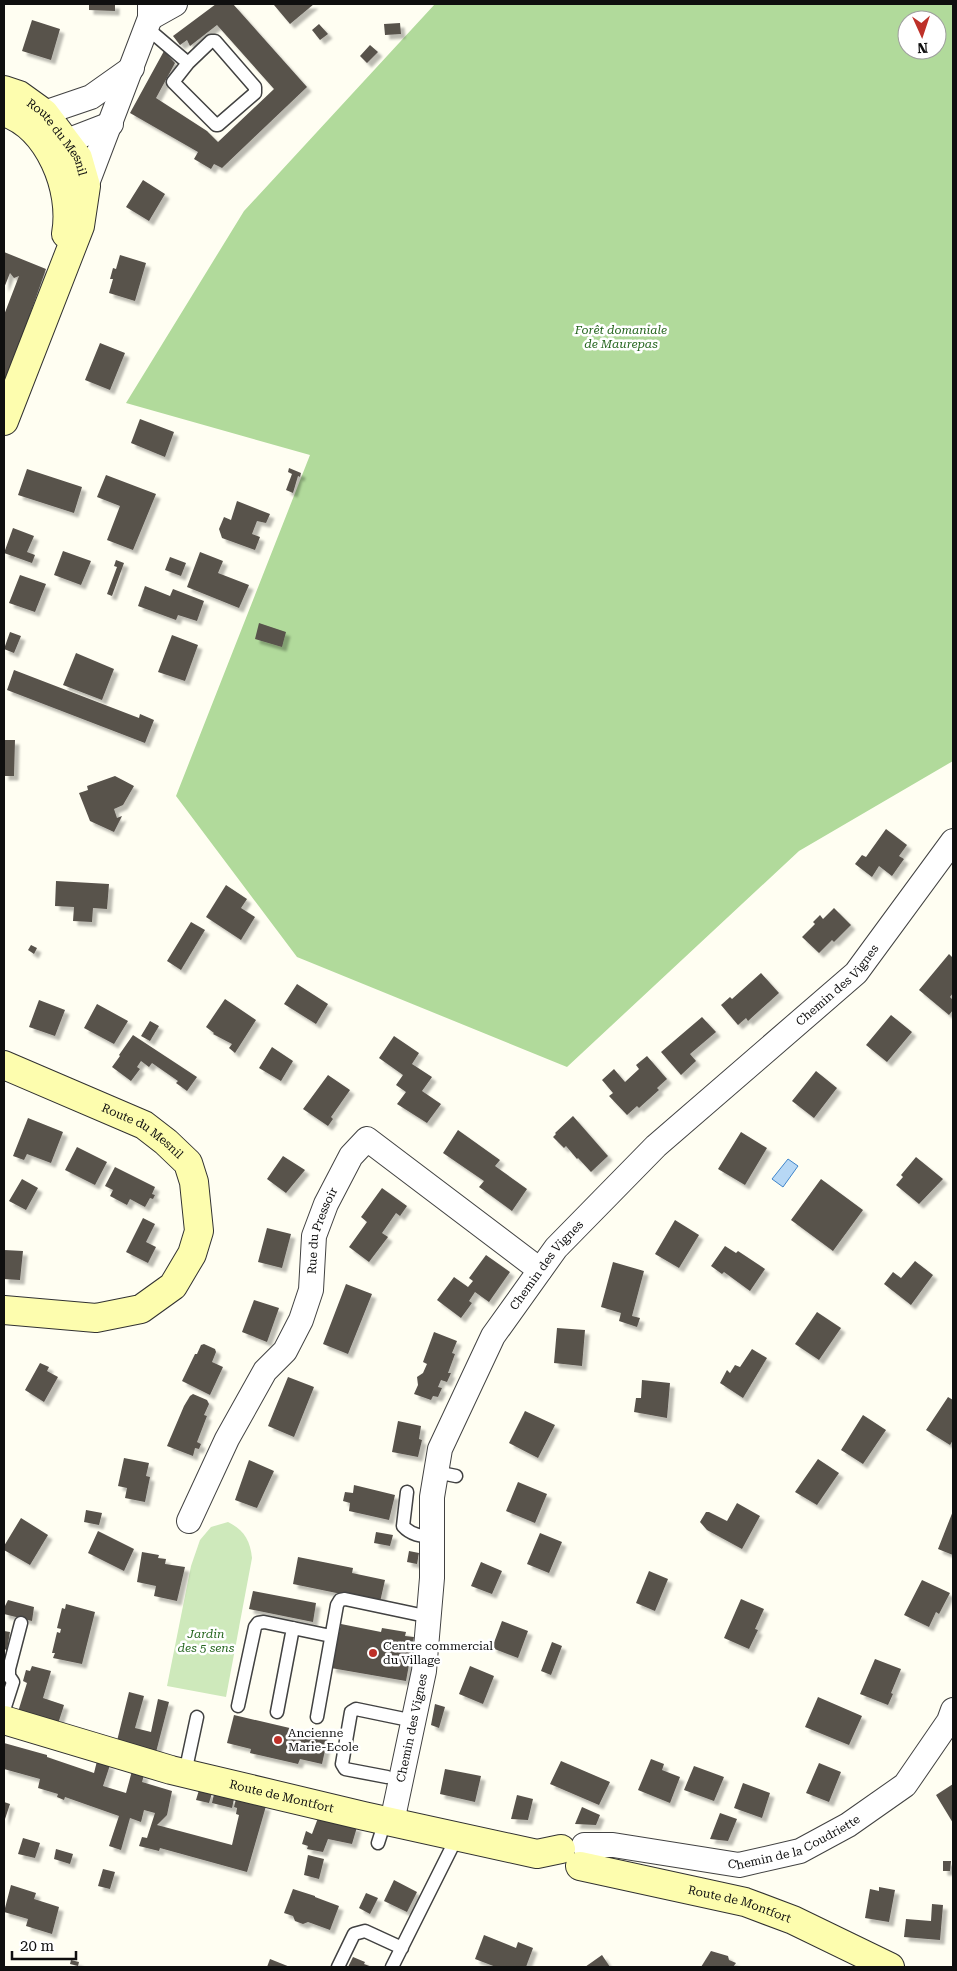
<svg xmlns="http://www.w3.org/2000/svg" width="957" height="1971" viewBox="0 0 957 1971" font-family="'Roboto Serif',serif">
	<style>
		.green { fill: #cee9bb }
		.forest { fill: #b1da9b; fill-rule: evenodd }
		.water { fill: #b7d8f5; stroke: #3f85cb }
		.building { fill: #58524c; filter: url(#shadow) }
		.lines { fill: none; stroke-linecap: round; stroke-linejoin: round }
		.lane-casing { stroke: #424242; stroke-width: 15 }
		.street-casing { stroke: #424242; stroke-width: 26 }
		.secondary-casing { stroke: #313131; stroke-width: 30 }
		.lane { stroke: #fff; stroke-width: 12 }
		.street { stroke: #fff; stroke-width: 24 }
		.secondary { stroke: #fdfdae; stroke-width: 28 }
		.poi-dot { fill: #be3129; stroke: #fff; stroke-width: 2 }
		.labels { text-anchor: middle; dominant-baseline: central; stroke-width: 5; stroke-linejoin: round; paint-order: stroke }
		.street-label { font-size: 12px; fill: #0f0f0f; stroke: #fff }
		.park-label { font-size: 12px; font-style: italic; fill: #276720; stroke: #fff }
		.poi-label { font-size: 12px; fill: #0f0f0f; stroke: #fff; text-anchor: start }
	</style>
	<defs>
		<filter id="shadow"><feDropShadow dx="4.5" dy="4.5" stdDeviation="1" flood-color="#0004"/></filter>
	</defs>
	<rect width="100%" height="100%" fill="#fffef2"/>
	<!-- green -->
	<path class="green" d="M 228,1522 C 244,1530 250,1540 252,1558 L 226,1697 L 167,1686 L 191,1566 L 200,1540 L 211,1527 Z"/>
	<!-- forest -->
	<path class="forest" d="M 435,4 L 953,4 L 953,761 L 799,851 L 567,1067 L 297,957 L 176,796 L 310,455 L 126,403 L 244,211 ZM 907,20 L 937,20 L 937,50 L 907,50 Z"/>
	<!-- water -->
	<path class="water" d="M 788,1159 L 798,1166 L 783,1187 L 772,1179 Z"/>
	<!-- building -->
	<path class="building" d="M 89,4 L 115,4 L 115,11 L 89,10 Z
		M 216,4 L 233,4 L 307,87 L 222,168 L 214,164 L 211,169 L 194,159 L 198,152 L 130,113 L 164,51 L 175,63 L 156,98 L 207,131 L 218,142 L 274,89 L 217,25 L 190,46 L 187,40 L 180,45 L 173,36 Z
		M 276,4 L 314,4 L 290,24 L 274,5 Z
		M 32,20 L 60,29 L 51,60 L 22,51 Z
		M 400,23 L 401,34 L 385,35 L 384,24 Z
		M 319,24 L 328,34 L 320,40 L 312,30 Z
		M 370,45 L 378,52 L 367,63 L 360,56 Z
		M 143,180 L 165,194 L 149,221 L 126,207 Z
		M 4,252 L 46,269 L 4,388 L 4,315 L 19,276 L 14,278 L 10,273 L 4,288 Z
		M 120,255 L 146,263 L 135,301 L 109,293 L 113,279 L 110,279 L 113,268 L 116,269 Z
		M 100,343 L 125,353 L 110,390 L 85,380 Z
		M 140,419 L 174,432 L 165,457 L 131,443 Z
		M 289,468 L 301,473 L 300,477 L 298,476 L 293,493 L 286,490 L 292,474 L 288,472 Z
		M 27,469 L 82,487 L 74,513 L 18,495 Z
		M 106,475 L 156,494 L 133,550 L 107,540 L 120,506 L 97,497 Z
		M 237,501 L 270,514 L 266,523 L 257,521 L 252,534 L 260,537 L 255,550 L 222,538 L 219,529 L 224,517 L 231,520 Z
		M 13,528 L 34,536 L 27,552 L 35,555 L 32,563 L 4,553 Z
		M 63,551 L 91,561 L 81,585 L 54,575 Z
		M 200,552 L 223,561 L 218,573 L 249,585 L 239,608 L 187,587 Z
		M 170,557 L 186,563 L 181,576 L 165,570 Z
		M 116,560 L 124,563 L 112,596 L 107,594 L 117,567 L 114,566 Z
		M 20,575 L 46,584 L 35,612 L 9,603 Z
		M 145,586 L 170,596 L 173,589 L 204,601 L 197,621 L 178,615 L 176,620 L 138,606 Z
		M 259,623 L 286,632 L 282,647 L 255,639 Z
		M 10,632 L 21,636 L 14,653 L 4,649 Z
		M 172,635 L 198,645 L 185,681 L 158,672 Z
		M 76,653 L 114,669 L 102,700 L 63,685 Z
		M 14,670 L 139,718 L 140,714 L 154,720 L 145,743 L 7,690 Z
		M 4,740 L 15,740 L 14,776 L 4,776 Z
		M 115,776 L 134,786 L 123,805 L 114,809 L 117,818 L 122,816 L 114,832 L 90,821 L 79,793 L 88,790 L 87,786 Z
		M 886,829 L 907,845 L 899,856 L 904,859 L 892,876 L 879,866 L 872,877 L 855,864 L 862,855 L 866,857 Z
		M 56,881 L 109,884 L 107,909 L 93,908 L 92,922 L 73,921 L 74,907 L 55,906 Z
		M 226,885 L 247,899 L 241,908 L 255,917 L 241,940 L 206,917 Z
		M 834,908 L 851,925 L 834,942 L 832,940 L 819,953 L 802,937 L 815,924 L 813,922 L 820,915 L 823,919 Z
		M 191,922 L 205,930 L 181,970 L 167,961 Z
		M 31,945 L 37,948 L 34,954 L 28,950 Z
		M 949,954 L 953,958 L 953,993 L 950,997 L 953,1000 L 953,1010 L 949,1015 L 919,990 Z
		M 761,973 L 779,993 L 748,1021 L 746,1018 L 738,1025 L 721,1005 L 730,997 L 732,999 Z
		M 297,984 L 328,1004 L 316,1024 L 284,1004 Z
		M 225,999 L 256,1020 L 235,1053 L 229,1048 L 232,1044 L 213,1034 L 214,1033 L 206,1027 Z
		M 39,1000 L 65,1010 L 55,1036 L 29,1027 Z
		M 97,1004 L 128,1021 L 114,1044 L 84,1028 Z
		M 891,1015 L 912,1032 L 887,1062 L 866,1045 Z
		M 702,1017 L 716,1032 L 690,1054 L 696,1061 L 681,1075 L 661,1052 Z
		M 150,1021 L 159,1026 L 150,1041 L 141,1036 Z
		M 133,1035 L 197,1077 L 187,1091 L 176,1083 L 178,1081 L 152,1063 L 149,1067 L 141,1061 L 137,1067 L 140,1069 L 131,1081 L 112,1067 L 120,1056 L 119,1055 Z
		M 394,1036 L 419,1053 L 412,1064 L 432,1077 L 422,1091 L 441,1104 L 427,1123 L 397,1104 L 406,1092 L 396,1085 L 403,1075 L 379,1058 Z
		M 272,1047 L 293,1061 L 281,1081 L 259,1068 Z
		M 647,1056 L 667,1079 L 657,1088 L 659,1090 L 639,1108 L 637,1106 L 627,1115 L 609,1096 L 613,1093 L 602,1080 L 614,1069 L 625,1082 L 639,1069 L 636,1065 Z
		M 816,1071 L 837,1088 L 814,1118 L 792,1101 Z
		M 328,1075 L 350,1090 L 331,1117 L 333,1119 L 328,1126 L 303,1109 Z
		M 573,1116 L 608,1156 L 591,1172 L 578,1158 L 577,1159 L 566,1146 L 564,1148 L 553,1137 L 556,1134 L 555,1133 Z
		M 28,1118 L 63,1132 L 51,1163 L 27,1154 L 24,1160 L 13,1156 Z
		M 458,1130 L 500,1160 L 495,1166 L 527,1189 L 512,1211 L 479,1187 L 484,1181 L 443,1153 Z
		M 741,1132 L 767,1148 L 745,1185 L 718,1169 Z
		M 77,1147 L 107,1162 L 95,1185 L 65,1170 Z
		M 283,1156 L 305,1170 L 286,1193 L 267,1179 Z
		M 916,1157 L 943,1179 L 919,1204 L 896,1185 L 903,1177 L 901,1175 Z
		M 115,1167 L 155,1187 L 152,1194 L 155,1195 L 153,1199 L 150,1198 L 145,1207 L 130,1199 L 127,1205 L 110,1196 L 113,1190 L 105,1186 Z
		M 22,1179 L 38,1188 L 26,1210 L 9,1201 Z
		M 821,1179 L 863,1210 L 833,1251 L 791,1220 Z
		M 382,1188 L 407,1206 L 400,1216 L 396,1213 L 382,1233 L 388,1237 L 369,1262 L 349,1247 L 367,1222 L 361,1217 Z
		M 143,1218 L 155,1224 L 146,1242 L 156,1247 L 148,1263 L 126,1252 Z
		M 675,1220 L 699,1235 L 679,1268 L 655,1254 Z
		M 267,1228 L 291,1234 L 282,1268 L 258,1262 Z
		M 725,1246 L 736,1253 L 738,1251 L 765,1269 L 750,1291 L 724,1272 L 722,1274 L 711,1266 Z
		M 4,1250 L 23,1251 L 20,1280 L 4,1279 Z
		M 486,1255 L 510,1272 L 489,1302 L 475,1292 L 469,1301 L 472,1303 L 461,1318 L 437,1300 L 454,1277 L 468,1287 L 473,1281 L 469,1278 Z
		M 915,1261 L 933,1275 L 911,1305 L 884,1284 L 893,1272 L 901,1278 Z
		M 613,1262 L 644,1271 L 632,1316 L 640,1318 L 637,1327 L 619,1321 L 621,1313 L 601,1307 Z
		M 346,1284 L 372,1294 L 348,1354 L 323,1344 Z
		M 254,1300 L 279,1308 L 267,1342 L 242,1332 Z
		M 817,1312 L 841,1328 L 819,1360 L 795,1344 Z
		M 557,1328 L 585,1330 L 582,1366 L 554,1363 Z
		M 434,1332 L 457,1341 L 452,1353 L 455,1354 L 448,1373 L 451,1373 L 447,1382 L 441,1380 L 438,1387 L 442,1388 L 438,1397 L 433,1396 L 431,1400 L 414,1394 L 418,1385 L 417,1377 L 423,1373 L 427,1364 L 423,1362 Z
		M 204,1344 L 215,1349 L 216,1352 L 212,1362 L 223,1367 L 210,1395 L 182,1381 L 195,1354 L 197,1354 L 201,1345 Z
		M 752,1349 L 767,1358 L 743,1398 L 720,1383 L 727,1370 L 730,1373 L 735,1365 L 740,1367 Z
		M 40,1363 L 49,1367 L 47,1371 L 58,1377 L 44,1402 L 25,1390 Z
		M 288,1377 L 314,1387 L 294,1437 L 268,1426 Z
		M 642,1380 L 670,1383 L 667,1418 L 634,1412 L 636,1398 L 641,1398 Z
		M 193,1394 L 207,1400 L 209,1404 L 204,1415 L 207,1416 L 197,1442 L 201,1444 L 199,1449 L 195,1448 L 193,1456 L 167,1446 L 184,1406 L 190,1396 Z
		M 948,1397 L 953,1400 L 953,1440 L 950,1445 L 926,1430 Z
		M 525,1411 L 555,1425 L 538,1458 L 509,1443 Z
		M 863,1415 L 886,1430 L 863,1464 L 841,1450 Z
		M 398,1421 L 421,1426 L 419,1439 L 422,1440 L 418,1457 L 392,1452 Z
		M 124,1458 L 149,1463 L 146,1476 L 150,1477 L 145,1502 L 125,1498 L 127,1488 L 118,1486 Z
		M 818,1459 L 839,1473 L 817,1505 L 795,1492 Z
		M 249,1460 L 274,1471 L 257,1508 L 235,1500 Z
		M 518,1482 L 547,1494 L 535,1523 L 506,1511 Z
		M 354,1485 L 395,1495 L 389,1520 L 349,1511 L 350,1503 L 343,1501 L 345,1492 L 353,1493 Z
		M 737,1503 L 760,1516 L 742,1549 L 707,1530 L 700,1522 L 706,1512 L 709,1512 L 727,1521 Z
		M 86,1510 L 102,1513 L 99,1525 L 84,1522 Z
		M 953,1511 L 953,1555 L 938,1549 Z
		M 21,1518 L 48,1535 L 30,1565 L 4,1550 L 4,1546 Z
		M 98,1531 L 134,1549 L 124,1571 L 88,1553 Z
		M 376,1532 L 393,1535 L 390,1546 L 374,1543 Z
		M 540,1533 L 562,1542 L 549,1573 L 527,1564 Z
		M 409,1551 L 419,1553 L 417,1564 L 407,1562 Z
		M 142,1552 L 159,1555 L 158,1558 L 166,1559 L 165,1564 L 185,1567 L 177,1601 L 154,1596 L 156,1586 L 137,1582 Z
		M 298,1557 L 353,1568 L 352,1573 L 385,1580 L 380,1602 L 293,1584 Z
		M 481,1562 L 502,1571 L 492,1594 L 471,1586 Z
		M 649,1571 L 668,1579 L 655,1611 L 636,1603 Z
		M 922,1580 L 950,1593 L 939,1614 L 936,1612 L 929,1627 L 904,1615 Z
		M 253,1591 L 316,1603 L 313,1622 L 249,1609 Z
		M 741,1599 L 764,1609 L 755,1629 L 758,1630 L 749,1649 L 724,1638 Z
		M 8,1600 L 34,1607 L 32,1621 L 4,1614 L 4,1608 Z
		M 66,1604 L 95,1612 L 82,1664 L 53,1658 L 55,1653 L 52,1653 L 57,1632 L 60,1633 L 61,1629 L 57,1628 L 62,1608 L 65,1609 Z
		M 502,1621 L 528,1631 L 518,1658 L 492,1648 Z
		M 341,1624 L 381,1632 L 382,1628 L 406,1632 L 405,1636 L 414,1637 L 406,1681 L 331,1668 Z
		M 4,1631 L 10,1632 L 7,1650 L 4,1649 Z
		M 552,1642 L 562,1646 L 551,1675 L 541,1671 Z
		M 875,1659 L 901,1669 L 891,1693 L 893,1694 L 888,1705 L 860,1694 Z
		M 32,1666 L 51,1671 L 43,1698 L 64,1705 L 57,1727 L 17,1715 L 27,1683 L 23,1681 L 26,1670 L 30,1671 Z
		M 470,1666 L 494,1676 L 483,1704 L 459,1694 Z
		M 129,1692 L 144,1696 L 135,1728 L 151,1732 L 158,1699 L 169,1702 L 155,1756 L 116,1745 Z
		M 818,1697 L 862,1716 L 849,1745 L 805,1727 Z
		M 435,1704 L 445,1707 L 439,1728 L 431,1725 Z
		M 234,1715 L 328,1737 L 322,1764 L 300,1759 L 298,1764 L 250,1753 L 251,1749 L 227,1743 Z
		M 4,1743 L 47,1755 L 47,1757 L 94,1773 L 97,1761 L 110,1765 L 103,1786 L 126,1793 L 132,1771 L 144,1775 L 142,1782 L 172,1791 L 167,1815 L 157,1825 L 232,1845 L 239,1815 L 236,1814 L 237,1808 L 234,1807 L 236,1799 L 266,1806 L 247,1872 L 160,1848 L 159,1851 L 139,1846 L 142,1837 L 147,1838 L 155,1813 L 144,1810 L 141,1822 L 130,1818 L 121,1850 L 109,1846 L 119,1816 L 65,1797 L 64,1800 L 57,1797 L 58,1794 L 38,1788 L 40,1779 L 4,1769 Z
		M 651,1759 L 664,1764 L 662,1770 L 680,1777 L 670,1803 L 638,1790 Z
		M 561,1761 L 610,1782 L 599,1805 L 550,1784 Z
		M 819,1763 L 841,1772 L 829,1802 L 806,1793 Z
		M 694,1766 L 724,1777 L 714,1801 L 684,1790 Z
		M 445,1769 L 481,1776 L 475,1802 L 440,1794 Z
		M 743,1783 L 770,1793 L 762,1818 L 734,1808 Z
		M 953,1784 L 953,1823 L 936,1795 Z
		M 199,1790 L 212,1793 L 209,1803 L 196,1800 Z
		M 214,1794 L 234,1799 L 232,1808 L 212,1803 Z
		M 517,1795 L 533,1799 L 528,1820 L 511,1819 Z
		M 4,1802 L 10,1804 L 4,1822 Z
		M 582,1807 L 600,1815 L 596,1825 L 575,1824 Z
		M 720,1813 L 737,1819 L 728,1841 L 710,1839 Z
		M 318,1818 L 357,1827 L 352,1844 L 328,1839 L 323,1852 L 307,1849 L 308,1846 L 302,1844 L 306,1831 L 312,1834 Z
		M 23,1838 L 40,1843 L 35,1858 L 18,1854 Z
		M 56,1849 L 73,1854 L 70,1864 L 54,1859 Z
		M 308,1855 L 324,1859 L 319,1879 L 304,1875 Z
		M 943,1861 L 951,1861 L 950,1871 L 943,1871 Z
		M 103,1869 L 115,1872 L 110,1889 L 98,1886 Z
		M 394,1880 L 417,1892 L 407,1912 L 384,1901 Z
		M 11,1885 L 36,1893 L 34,1899 L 59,1907 L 52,1934 L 26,1926 L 28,1919 L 4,1912 Z
		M 879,1887 L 895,1890 L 889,1922 L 865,1918 L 870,1889 L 879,1891 Z
		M 293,1889 L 315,1896 L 315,1897 L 339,1906 L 330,1930 L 308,1922 L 303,1924 L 295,1921 L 293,1916 L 284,1913 Z
		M 366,1893 L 378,1898 L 370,1914 L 359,1908 Z
		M 932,1904 L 943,1905 L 940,1940 L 904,1937 L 906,1919 L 931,1921 Z
		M 484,1935 L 516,1948 L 518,1942 L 533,1948 L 526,1967 L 496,1967 L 475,1959 Z
		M 711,1951 L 728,1956 L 729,1960 L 736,1963 L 733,1967 L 701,1967 Z
		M 602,1955 L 610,1967 L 585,1967 Z
		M 353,1957 L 365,1962 L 364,1964 L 372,1967 L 348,1967 Z
		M 270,1959 L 290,1967 L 267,1967 Z
		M 71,1960 L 79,1962 L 78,1966 L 70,1964 Z"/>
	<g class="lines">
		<defs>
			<path id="lane" d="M 147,28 L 188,63 L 211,41 L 215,41 L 255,87 L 255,93 L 218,125 L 216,125 L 173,82 L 188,63
				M 436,1472 L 456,1476
				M 407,1492 L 403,1526 C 411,1535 421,1536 432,1537
				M 238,1706 L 255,1627 L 258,1623 L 264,1622 L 331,1636
				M 4,1710 L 13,1682 L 9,1676 L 9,1669 L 21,1623
				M 277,1712 L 293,1628
				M 317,1717 L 337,1605 L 340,1600 L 345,1599 L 430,1617
				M 185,1773 L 197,1717
				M 387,1777 L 345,1769 L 342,1764 L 351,1712 L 356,1709 L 414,1721
				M 378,1843 L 385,1821
				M 338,1967 L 354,1934 L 365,1931 L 402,1948
				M 392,1967 L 457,1837"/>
			<g id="street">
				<path d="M 150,18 L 175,4"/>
				<path d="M 44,113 L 91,97 L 132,68"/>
				<path d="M 47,142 L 67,141 L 111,124"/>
				<path d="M 86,186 L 150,18 L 150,4"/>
				<path id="s1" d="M 189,1521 L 227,1439 L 265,1371 L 285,1351 L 301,1320 L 311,1290 L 314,1236 L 326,1204 L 351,1156 L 367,1139 L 540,1270"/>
				<path id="s2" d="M 392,1822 L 424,1671 L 432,1578 L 432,1497 L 440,1449 L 493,1336 L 556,1248 L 656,1146 L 856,973 L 953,841"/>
				<path id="s3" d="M 584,1845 L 613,1845 L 739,1865 L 800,1851 L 848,1825 L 905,1785 L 949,1721 L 953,1710"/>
			</g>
			<g id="secondary">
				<path id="s4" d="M 4,90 L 19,95 L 44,113 L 78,158 L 86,186 L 80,226 L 4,421"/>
				<path d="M 4,112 C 49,127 74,189 66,234"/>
				<path id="s5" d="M 4,1065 L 144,1125 L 166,1142 L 188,1163 L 194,1182 L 199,1231 L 192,1254 L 173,1286 L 141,1309 L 96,1318 L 4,1310"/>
				<path id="s6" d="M 4,1720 L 171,1770 L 364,1816 L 537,1854 L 561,1849"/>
				<path id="s7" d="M 580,1866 L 745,1902 L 793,1920 L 890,1967"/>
			</g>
		</defs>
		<!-- lane casing -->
		<use href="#lane" class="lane-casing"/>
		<!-- street casing -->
		<use href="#street" class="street-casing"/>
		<!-- secondary casing -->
		<use href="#secondary" class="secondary-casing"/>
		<!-- lane -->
		<use href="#lane" class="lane"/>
		<!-- street -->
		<use href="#street" class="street"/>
		<!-- secondary -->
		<use href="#secondary" class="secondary"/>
	</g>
	<!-- markers -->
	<g class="poi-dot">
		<circle cx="373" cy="1653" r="5"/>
		<circle cx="278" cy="1740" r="5"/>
	</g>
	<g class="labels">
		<!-- street labels -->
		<g class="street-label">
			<text stroke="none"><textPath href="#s4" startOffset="74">Route du Mesnil</textPath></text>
			<text stroke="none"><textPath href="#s2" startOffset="996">Chemin des Vignes</textPath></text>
			<text stroke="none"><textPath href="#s5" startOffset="154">Route du Mesnil</textPath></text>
			<text stroke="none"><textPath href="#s1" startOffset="324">Rue du Pressoir</textPath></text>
			<text stroke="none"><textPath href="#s2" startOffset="591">Chemin des Vignes</textPath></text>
			<text stroke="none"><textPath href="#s2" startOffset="96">Chemin des Vignes</textPath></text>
			<text stroke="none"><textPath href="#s6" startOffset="288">Route de Montfort</textPath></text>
			<text stroke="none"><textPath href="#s3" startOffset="216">Chemin de la Coudriette</textPath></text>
			<text stroke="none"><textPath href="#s7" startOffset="164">Route de Montfort</textPath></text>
		</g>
		<!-- park labels -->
		<g class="park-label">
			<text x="621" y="330">Forêt domaniale<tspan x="621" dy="14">de Maurepas</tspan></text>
			<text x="206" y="1634">Jardin<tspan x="206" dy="14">des 5 sens</tspan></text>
		</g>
		<!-- poi labels -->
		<g class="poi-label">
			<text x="383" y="1646">Centre commercial<tspan x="383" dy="14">du Village</tspan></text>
			<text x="288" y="1733">Ancienne<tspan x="288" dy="14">Marie-Ecole</tspan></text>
		</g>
	</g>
	<!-- border -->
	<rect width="957" height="1971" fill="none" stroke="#0f0f0f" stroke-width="10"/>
	<!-- north arrow -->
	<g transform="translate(922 35) rotate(177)"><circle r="24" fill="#ffffff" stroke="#9f9f9f"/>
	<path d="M0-4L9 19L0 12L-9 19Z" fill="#be3129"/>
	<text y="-8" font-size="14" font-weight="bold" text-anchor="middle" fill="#0f0f0f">N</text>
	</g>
	<!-- scale -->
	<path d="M12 1951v8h64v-8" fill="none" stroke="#0f0f0f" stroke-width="2.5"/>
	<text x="20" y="1951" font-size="15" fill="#0f0f0f" stroke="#ffffff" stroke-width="4" paint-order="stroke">20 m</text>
</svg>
